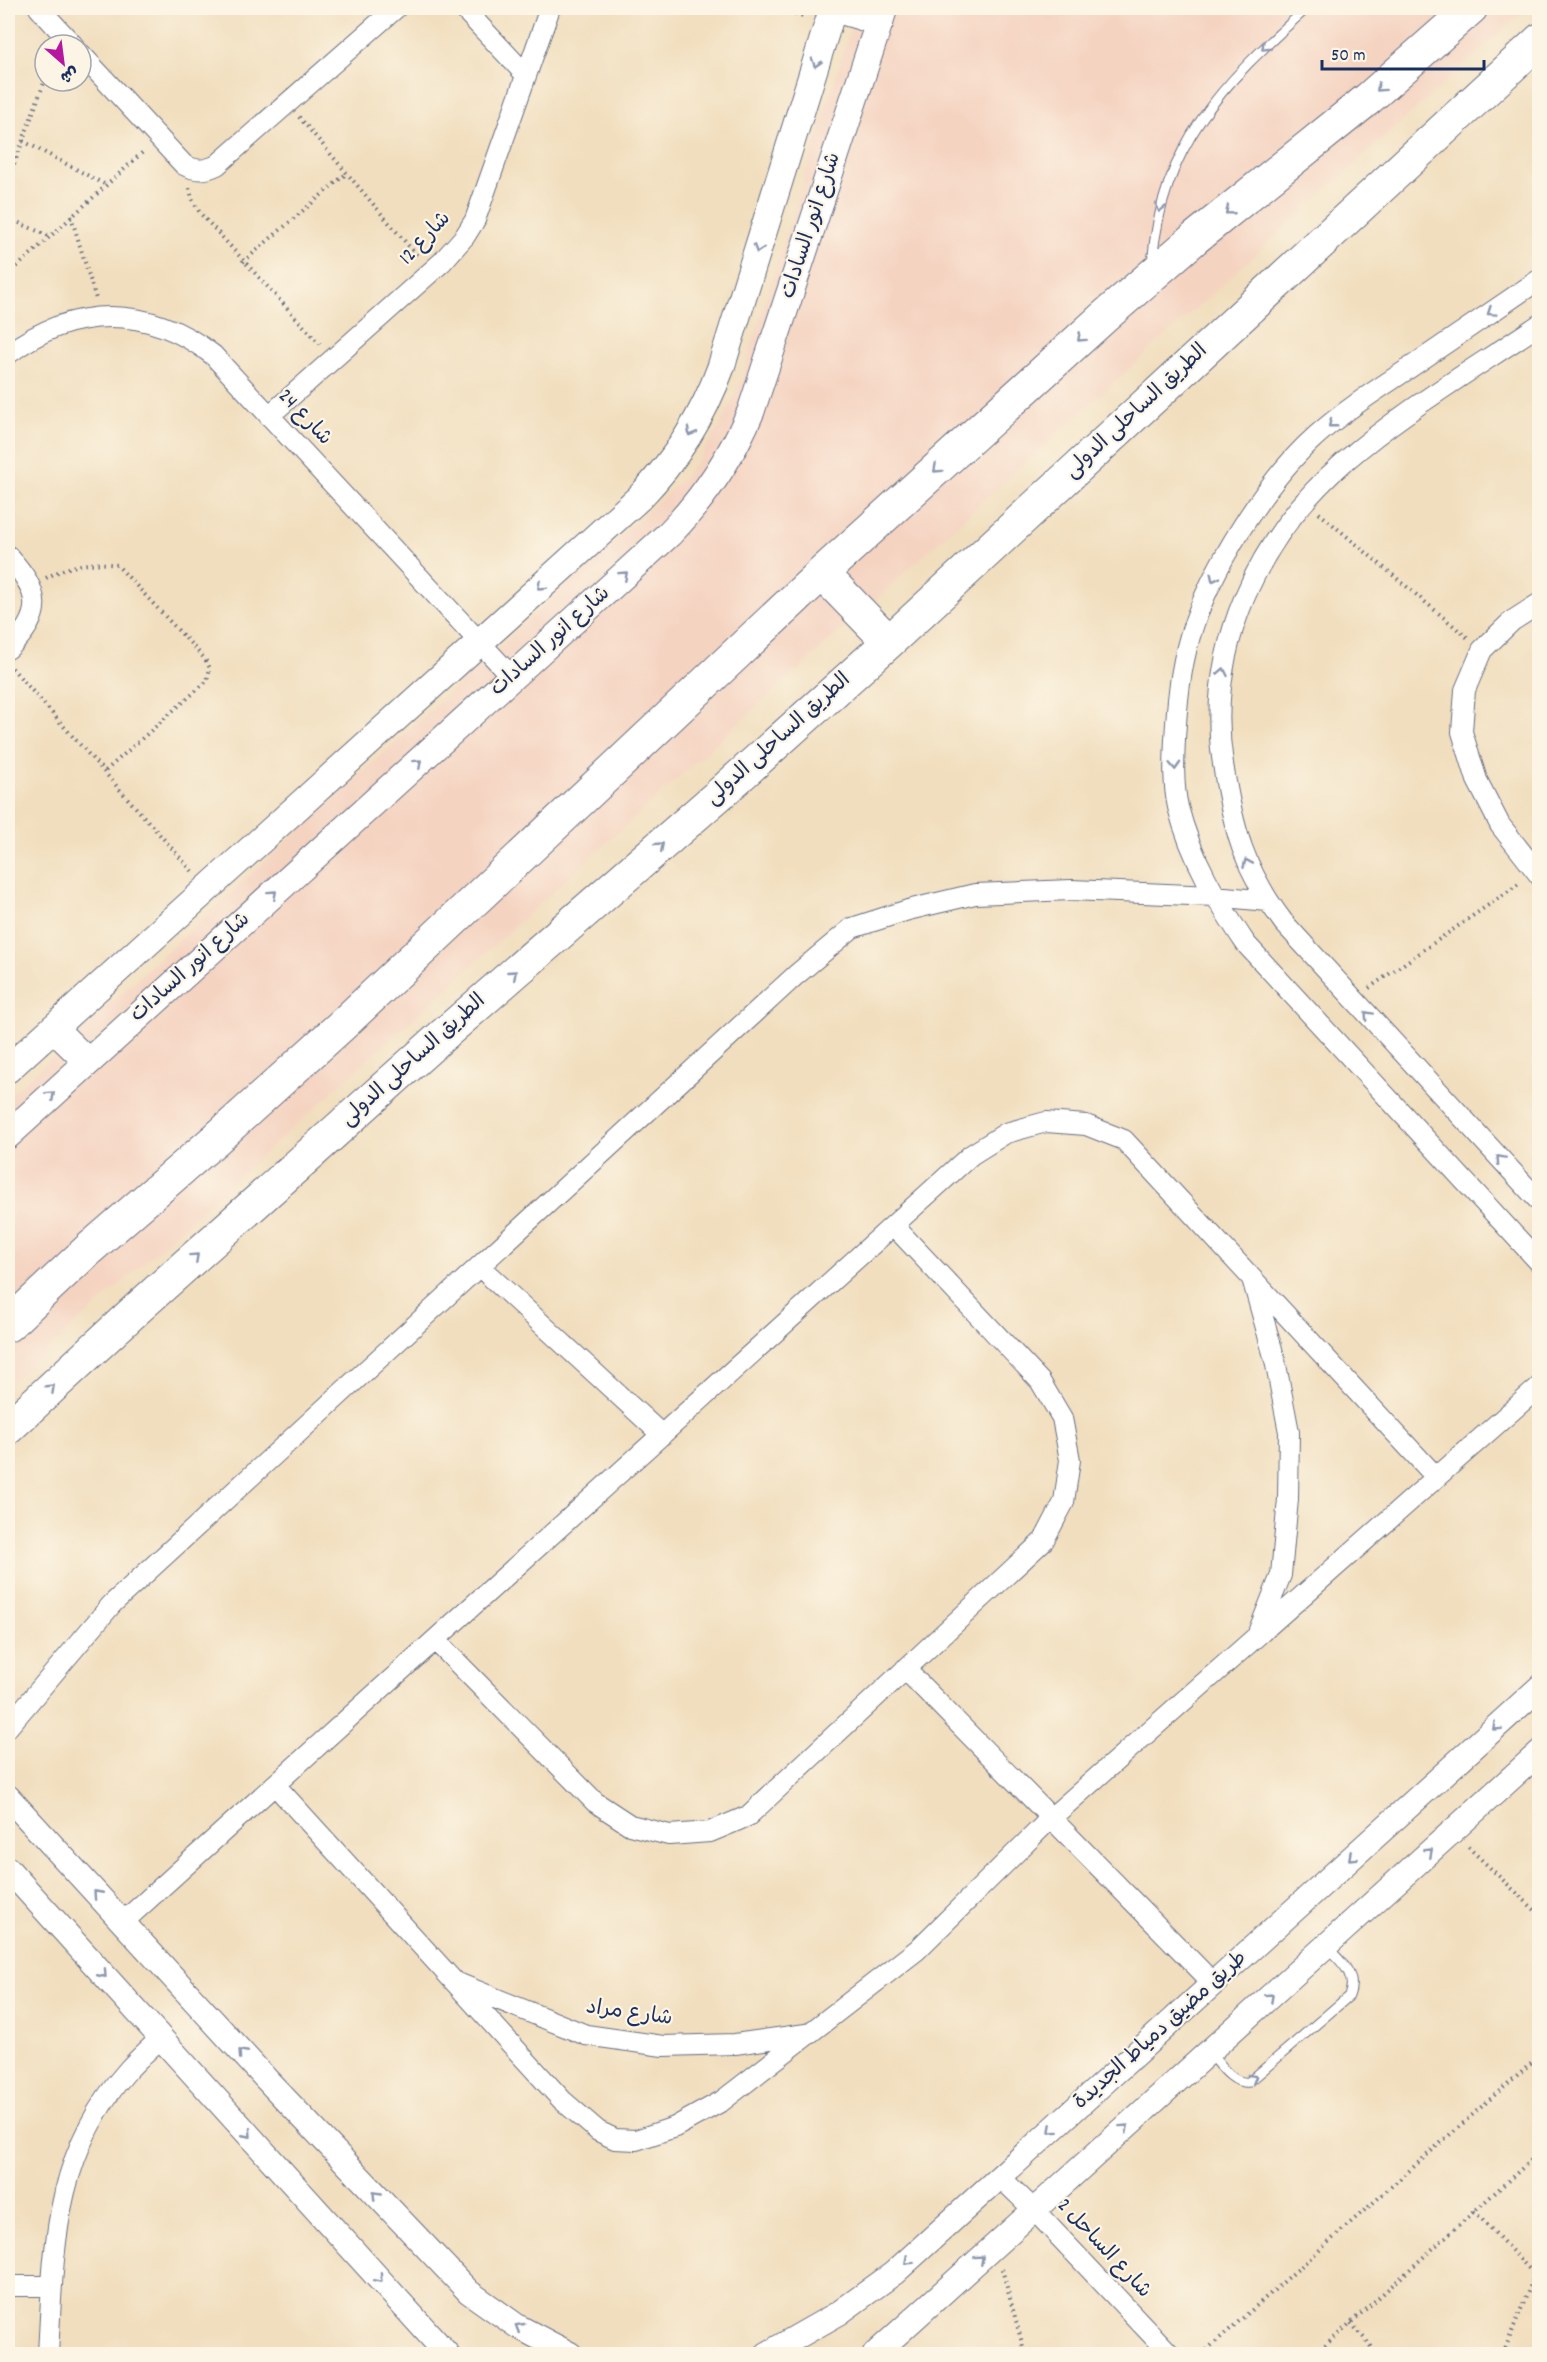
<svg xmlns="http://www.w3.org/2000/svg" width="1547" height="2362" viewBox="0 0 1547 2362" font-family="Dekko,'Playpen Sans Arabic',sans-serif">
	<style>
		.built { fill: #f5d3c1 }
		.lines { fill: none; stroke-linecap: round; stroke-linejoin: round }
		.service-casing { stroke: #666c80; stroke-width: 11 }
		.minor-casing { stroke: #666c80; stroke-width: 22 }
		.tertiary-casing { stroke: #666c80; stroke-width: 26 }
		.secondary-casing { stroke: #666c80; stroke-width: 29 }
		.trunk-casing { stroke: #666c80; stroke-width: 35 }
		.path { stroke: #666c80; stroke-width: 4; stroke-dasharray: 1.5 4.5; stroke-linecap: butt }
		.service { stroke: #fff; stroke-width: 9 }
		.minor { stroke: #fff; stroke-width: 20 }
		.tertiary { stroke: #fff; stroke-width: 24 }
		.secondary { stroke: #fff; stroke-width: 27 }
		.trunk { stroke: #fff; stroke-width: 33 }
		.oneway { stroke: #8d97ae }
		.labels { text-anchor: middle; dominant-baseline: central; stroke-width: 4.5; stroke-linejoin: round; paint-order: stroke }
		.street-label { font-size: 21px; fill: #1b2f5e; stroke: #fcf5e5 }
	</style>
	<rect width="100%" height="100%" fill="#fcf5e5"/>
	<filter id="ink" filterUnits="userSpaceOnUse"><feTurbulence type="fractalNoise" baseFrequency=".0167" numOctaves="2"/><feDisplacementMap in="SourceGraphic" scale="12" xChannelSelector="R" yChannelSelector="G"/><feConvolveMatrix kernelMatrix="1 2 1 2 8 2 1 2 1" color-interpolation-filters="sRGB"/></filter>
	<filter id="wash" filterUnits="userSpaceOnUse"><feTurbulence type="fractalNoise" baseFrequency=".008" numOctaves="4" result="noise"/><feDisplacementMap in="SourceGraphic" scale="24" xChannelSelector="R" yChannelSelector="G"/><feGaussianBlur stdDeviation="1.35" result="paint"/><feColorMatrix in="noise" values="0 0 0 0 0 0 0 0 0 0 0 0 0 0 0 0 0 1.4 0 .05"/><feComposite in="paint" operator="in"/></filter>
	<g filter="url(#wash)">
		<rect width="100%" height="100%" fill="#f1debe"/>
		<!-- built -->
		<path class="built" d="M 857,8 L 1527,8 L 8,1386 L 8,1097 L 681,480 L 698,460 L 723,421 L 740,382 Z"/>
	</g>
	<g filter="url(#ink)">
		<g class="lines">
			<defs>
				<path id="service" d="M 1152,264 C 1162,143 1222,85 1307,8
					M 1209,2052 C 1219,2063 1232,2085 1249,2082 L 1349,1996 C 1358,1974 1340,1961 1327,1947"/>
				<path id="minor" d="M 39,8 L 73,45
					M 463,8 L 526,75
					M 81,54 L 184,165 C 196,171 205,171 217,165 L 396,8
					M 1540,279 C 1495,310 1450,340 1405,371 C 1375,391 1344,411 1317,435 C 1265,481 1210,570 1190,636 C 1180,670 1177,704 1175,739 C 1174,761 1173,785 1178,807 C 1191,858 1217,901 1246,944 L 1540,1263
					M 1540,324 C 1474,369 1404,410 1344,462 C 1257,538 1205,649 1223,764 C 1233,829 1244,870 1284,923 L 1540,1202
					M 8,354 C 73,305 148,304 213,355 L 512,677
					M 269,416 L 442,262 L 465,236 L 475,220 L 550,8
					M 8,556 C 41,592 45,615 8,649
					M 1540,603 L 1512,621 L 1482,650 L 1465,690 L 1462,732 L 1477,780 L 1500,825 L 1540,876
					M 480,1267 L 662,1435
					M 1253,1282 L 1275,1360 L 1289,1432 L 1288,1499 L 1281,1575 L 1259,1630
					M 435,1640 L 595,1802 L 630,1825 L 669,1835 L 710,1832 L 748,1816 L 1044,1540 L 1064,1502 L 1070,1460 L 1062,1418 L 1040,1381 L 894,1226
					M 905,1669 L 1213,1983
					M 8,1727 L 112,1604 L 796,975 L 852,928 L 908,910 L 975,894 L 1071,890 L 1214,896 L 1268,901
					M 275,1785 L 562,2100 L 598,2131 L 615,2139 L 636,2140 L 675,2127 L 722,2101 L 917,1950 L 1051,1818 L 1540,1386
					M 123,1922 L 971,1155 L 1006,1133 L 1046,1122 L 1086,1125 L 1124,1140 L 1436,1477
					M 460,1984 L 586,2035 L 663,2046 L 735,2044 L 806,2034
					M 1000,2177 L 1034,2210 L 1170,2354
					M 8,2286 L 52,2286
					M 48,2354 C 54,2249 53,2154 128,2070 C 138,2059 150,2048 161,2038"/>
				<path id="tertiary" d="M 8,1797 L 268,2081 L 469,2292 L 517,2326 L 570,2354
					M 8,1869 L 447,2354
					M 767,2354 L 839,2313 L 894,2273 L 1540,1687
					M 875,2354 L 1540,1752"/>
				<path id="secondary" d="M 833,8 L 880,22
					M 53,1028 L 88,1062
					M 8,1069 L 639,498 C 676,460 703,417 721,367 L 833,8
					M 8,1135 L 669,534 C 705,497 731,458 751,411 L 884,8"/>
				<path id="trunk" d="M 822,573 L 889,642
					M 8,1325 L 89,1249 L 216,1139 L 341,1026 L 822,573 L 1104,317 L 1195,238 L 1368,99 L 1471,8
					M 8,1428 L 139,1307 L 442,1036 L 722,792 L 889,642 L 1540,40"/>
			</defs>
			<!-- service casing -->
			<use href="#service" class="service-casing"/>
			<!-- minor casing -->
			<use href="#minor" class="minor-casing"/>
			<!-- tertiary casing -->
			<use href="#tertiary" class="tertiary-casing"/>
			<!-- secondary casing -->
			<use href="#secondary" class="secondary-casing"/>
			<!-- trunk casing -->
			<use href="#trunk" class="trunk-casing"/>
			<!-- path -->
			<path class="path" d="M 778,8 L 806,17
				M 299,117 L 419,258
				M 23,141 L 106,185
				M 8,181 L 45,80
				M 190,188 L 192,199 L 200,213 L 320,344
				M 71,216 L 96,299
				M 8,218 L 49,236
				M 243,262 L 347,173
				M 8,275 L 144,151
				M 1319,513 L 1468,638
				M 46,578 C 69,565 91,561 117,565 L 205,659 L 210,668 L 207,681 L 104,772
				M 12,668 L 192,871
				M 1369,988 L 1520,883
				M 1468,1847 L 1540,1915
				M 1474,2211 L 1534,2274
				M 1002,2269 L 1025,2354
				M 1531,2280 L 1540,2284
				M 1351,2323 L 1378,2354
				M 1202,2354 L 1540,2055
				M 1316,2354 L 1540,2152
				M 1503,2354 L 1540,2262"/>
			<!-- service -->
			<use href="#service" class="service"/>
			<!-- minor -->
			<use href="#minor" class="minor"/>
			<!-- tertiary -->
			<use href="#tertiary" class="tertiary"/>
			<!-- secondary -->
			<use href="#secondary" class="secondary"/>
			<!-- trunk -->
			<use href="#trunk" class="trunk"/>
		</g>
		<!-- one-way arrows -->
		<defs><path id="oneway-chevron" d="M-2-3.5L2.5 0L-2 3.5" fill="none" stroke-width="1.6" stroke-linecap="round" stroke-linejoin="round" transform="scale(1.5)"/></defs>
		<g class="oneway">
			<use href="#oneway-chevron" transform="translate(1265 47) rotate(136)"/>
			<use href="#oneway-chevron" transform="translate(816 63) rotate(107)"/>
			<use href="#oneway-chevron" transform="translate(1380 88) rotate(138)"/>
			<use href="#oneway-chevron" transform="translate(1160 208) rotate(104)"/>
			<use href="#oneway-chevron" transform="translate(1229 211) rotate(141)"/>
			<use href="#oneway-chevron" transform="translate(758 249) rotate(107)"/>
			<use href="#oneway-chevron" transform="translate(1491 312) rotate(146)"/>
			<use href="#oneway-chevron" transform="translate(1081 338) rotate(138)"/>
			<use href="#oneway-chevron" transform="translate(1332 424) rotate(142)"/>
			<use href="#oneway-chevron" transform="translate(691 432) rotate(120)"/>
			<use href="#oneway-chevron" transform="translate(937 469) rotate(138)"/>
			<use href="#oneway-chevron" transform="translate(624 575) rotate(-42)"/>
			<use href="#oneway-chevron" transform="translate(1214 578) rotate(116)"/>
			<use href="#oneway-chevron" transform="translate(541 586) rotate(138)"/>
			<use href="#oneway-chevron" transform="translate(1223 672) rotate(-79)"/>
			<use href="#oneway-chevron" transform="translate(418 763) rotate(-42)"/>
			<use href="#oneway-chevron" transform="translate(1175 766) rotate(87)"/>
			<use href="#oneway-chevron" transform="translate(660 846) rotate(-41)"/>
			<use href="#oneway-chevron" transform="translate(1247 863) rotate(-114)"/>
			<use href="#oneway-chevron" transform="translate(273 894) rotate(-42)"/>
			<use href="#oneway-chevron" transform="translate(513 974) rotate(-41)"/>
			<use href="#oneway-chevron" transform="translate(1368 1015) rotate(-133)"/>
			<use href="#oneway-chevron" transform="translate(51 1095) rotate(-42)"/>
			<use href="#oneway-chevron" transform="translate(1500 1159) rotate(-133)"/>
			<use href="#oneway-chevron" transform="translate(195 1257) rotate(-42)"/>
			<use href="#oneway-chevron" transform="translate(51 1388) rotate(-43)"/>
			<use href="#oneway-chevron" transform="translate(1496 1727) rotate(138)"/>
			<use href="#oneway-chevron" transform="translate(1429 1852) rotate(-42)"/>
			<use href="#oneway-chevron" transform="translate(1352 1857) rotate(138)"/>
			<use href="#oneway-chevron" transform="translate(97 1894) rotate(-132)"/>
			<use href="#oneway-chevron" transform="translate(103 1974) rotate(48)"/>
			<use href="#oneway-chevron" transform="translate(1270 1997) rotate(-42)"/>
			<use href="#oneway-chevron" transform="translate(242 2053) rotate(-132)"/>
			<use href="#oneway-chevron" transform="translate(1253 2078) rotate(-31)"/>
			<use href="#oneway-chevron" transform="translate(1125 2128) rotate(-42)"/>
			<use href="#oneway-chevron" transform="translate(1052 2130) rotate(138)"/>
			<use href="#oneway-chevron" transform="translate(248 2134) rotate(48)"/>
			<use href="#oneway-chevron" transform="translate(376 2195) rotate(-134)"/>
			<use href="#oneway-chevron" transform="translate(980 2259) rotate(-42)"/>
			<use href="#oneway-chevron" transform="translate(908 2261) rotate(138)"/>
			<use href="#oneway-chevron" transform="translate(379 2279) rotate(48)"/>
			<use href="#oneway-chevron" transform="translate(519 2327) rotate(-149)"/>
		</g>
	</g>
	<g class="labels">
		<!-- street labels -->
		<g class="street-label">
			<text transform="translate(812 226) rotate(-72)">شارع انور السادات</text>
			<text transform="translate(426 239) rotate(-47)">شارع 12</text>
			<text transform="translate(1137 412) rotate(-43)">الطريق الساحلى الدولى</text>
			<text transform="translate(304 418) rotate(47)">شارع 24</text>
			<text transform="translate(551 642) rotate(-42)">شارع انور السادات</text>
			<text transform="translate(779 740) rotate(-42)">الطريق الساحلى الدولى</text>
			<text transform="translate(191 968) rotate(-42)">شارع انور السادات</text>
			<text transform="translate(414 1061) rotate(-42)">الطريق الساحلى الدولى</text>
			<text transform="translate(629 2014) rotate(8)">شارع مراد</text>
			<text transform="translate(1161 2031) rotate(-42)">طريق مضيق دمياط الجديدة</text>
			<text transform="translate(1103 2249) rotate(47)">شارع الساحل 2</text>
		</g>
	</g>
	<!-- margin -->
	<rect width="1547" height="2362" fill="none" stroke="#fcf5e5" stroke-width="30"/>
	<!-- north arrow -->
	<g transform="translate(63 63) rotate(152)"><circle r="28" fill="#fcf5e5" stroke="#a2a6af" stroke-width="1.5"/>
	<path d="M0-4.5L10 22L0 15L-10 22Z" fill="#b5179e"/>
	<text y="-9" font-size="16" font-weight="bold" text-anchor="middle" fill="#1b2f5e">ش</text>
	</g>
	<!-- scale -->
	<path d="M1322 60v9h162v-9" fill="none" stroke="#1b2f5e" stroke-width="3"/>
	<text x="1331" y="60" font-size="18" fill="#1b2f5e" stroke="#fcf5e5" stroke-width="4.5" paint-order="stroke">50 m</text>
</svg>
